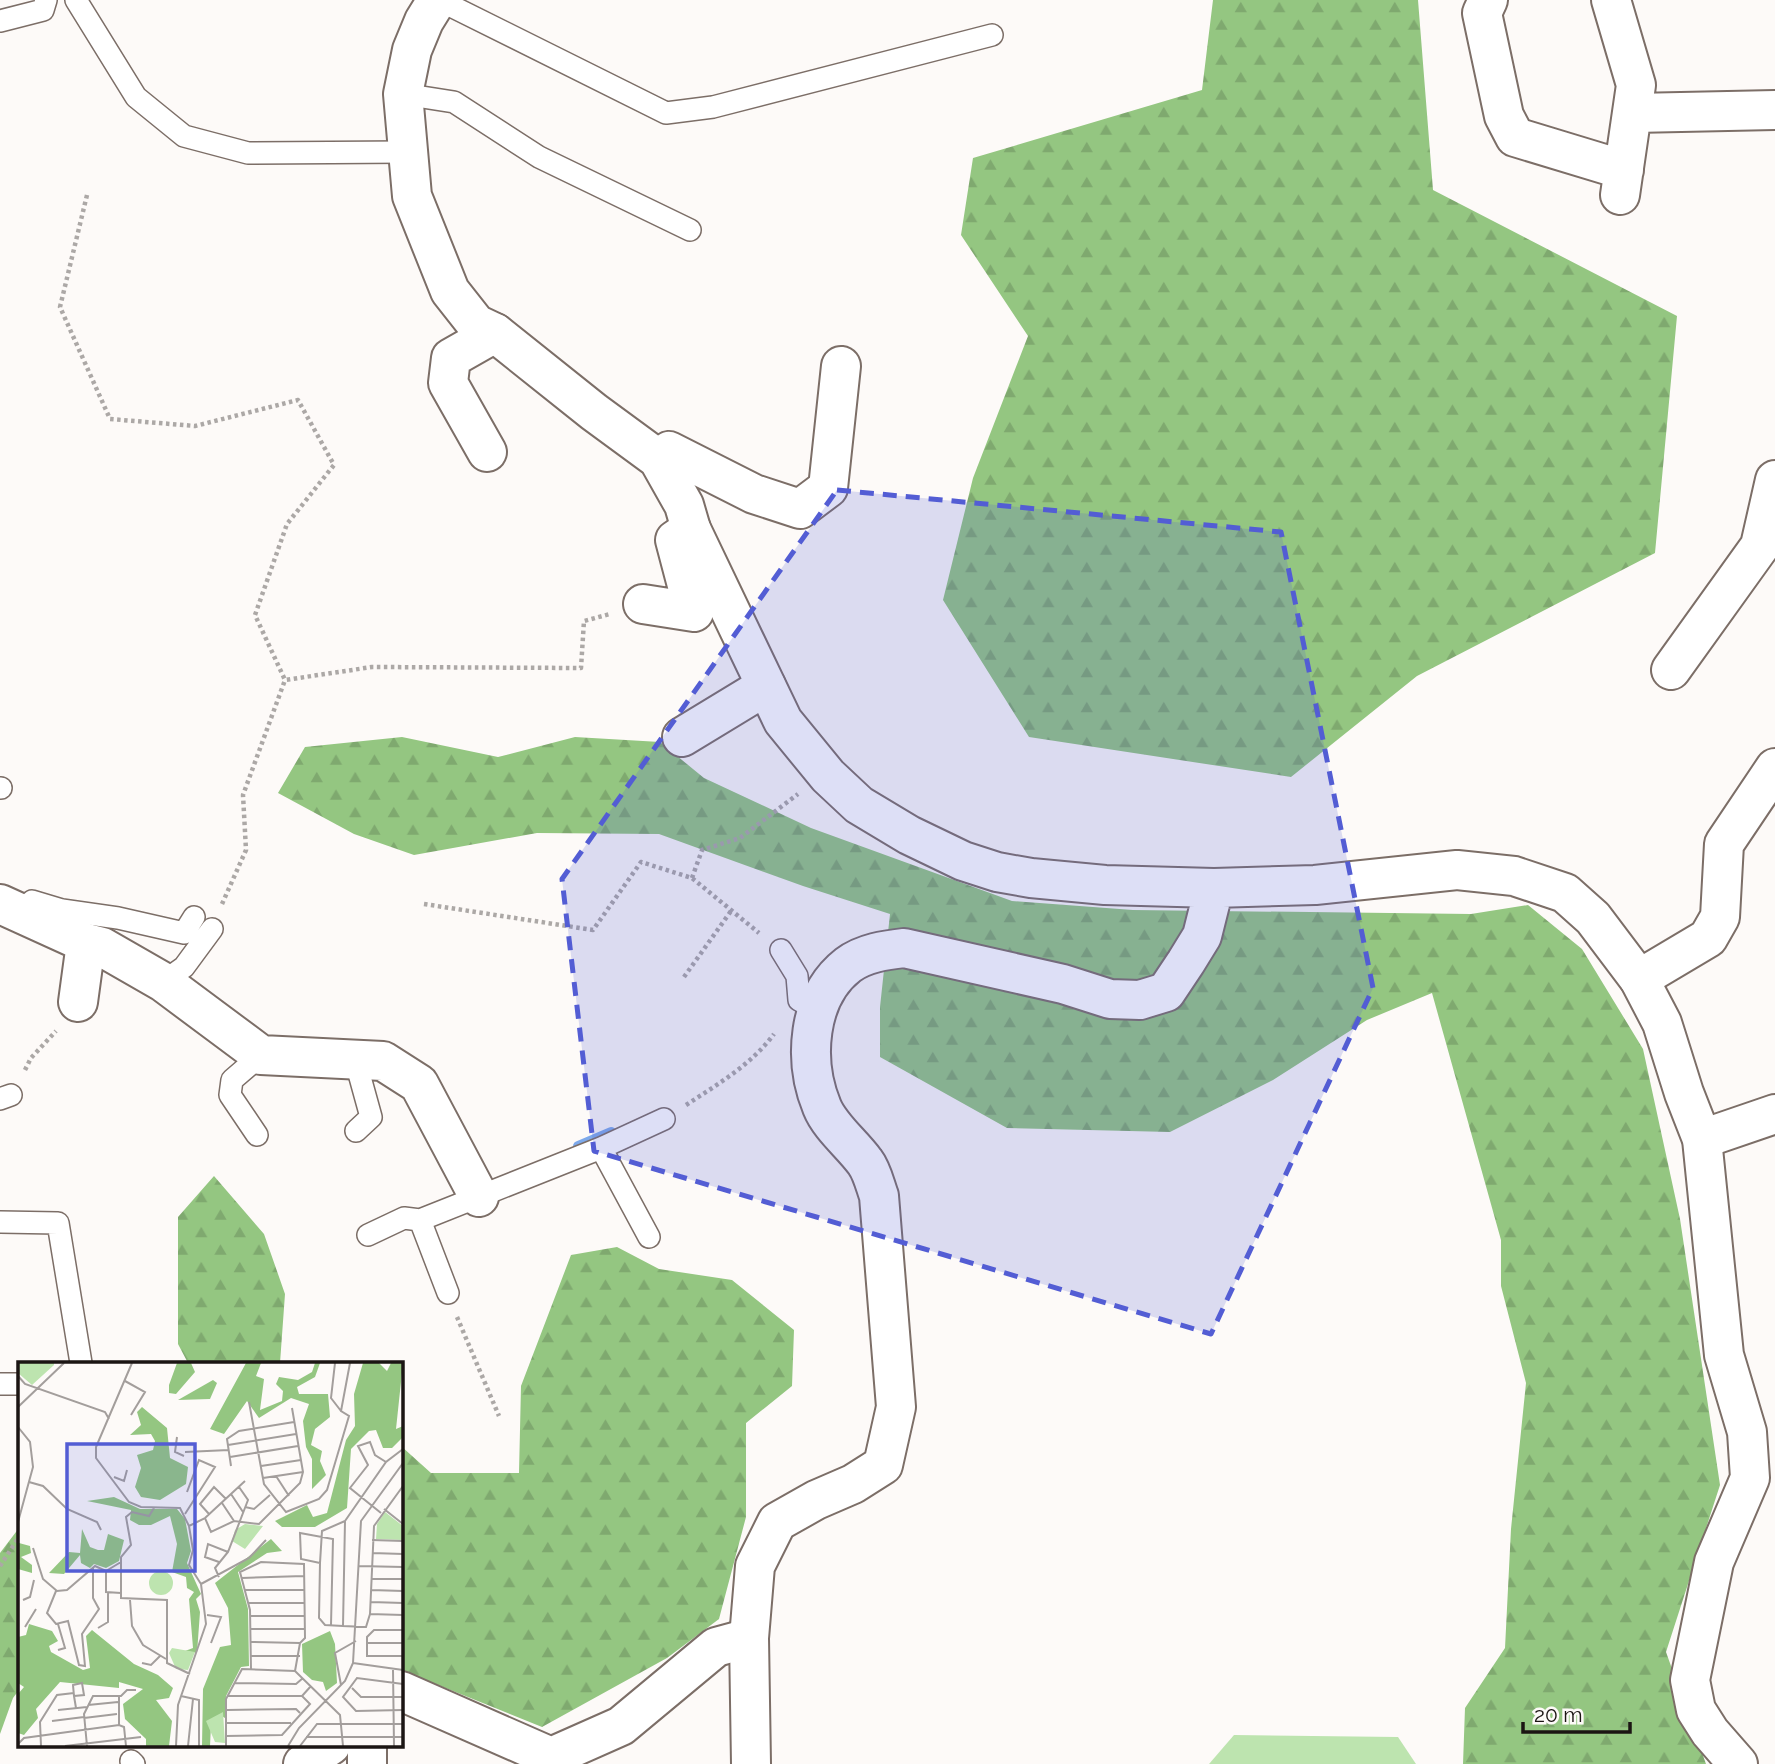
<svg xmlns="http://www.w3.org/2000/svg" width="1775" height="1764" viewBox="0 0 1775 1764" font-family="Raleway,sans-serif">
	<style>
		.forest { fill: url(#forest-firs) }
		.park { fill: #bde4af }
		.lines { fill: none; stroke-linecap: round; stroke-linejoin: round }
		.stream { stroke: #7da9eb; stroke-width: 10 }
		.service-casing { stroke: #7c6e67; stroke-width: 24 }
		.minor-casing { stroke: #7c6e67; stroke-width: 42 }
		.tertiary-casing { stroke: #7c6e67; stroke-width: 42 }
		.path { stroke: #aca8a6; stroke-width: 4.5; stroke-dasharray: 3.5 3.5; stroke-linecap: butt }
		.service { stroke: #fff; stroke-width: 21 }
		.minor { stroke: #fff; stroke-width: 38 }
		.tertiary { stroke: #fff; stroke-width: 38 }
		.marked { fill: #535dd4; fill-opacity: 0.2; stroke: #535dd4; stroke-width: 5; stroke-dasharray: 14 9; stroke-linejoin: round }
		.inset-road { fill: none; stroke: #a39e9c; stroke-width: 2 }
		.view { fill: #535dd4; fill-opacity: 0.15; stroke: #535dd4; stroke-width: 3.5 }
		.inset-edge { fill: none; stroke: #1b1513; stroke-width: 3.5 }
	</style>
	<defs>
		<pattern id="forest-firs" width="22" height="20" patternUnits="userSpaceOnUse" patternTransform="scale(1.75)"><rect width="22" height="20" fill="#94c681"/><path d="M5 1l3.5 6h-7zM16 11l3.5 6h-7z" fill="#7fa96f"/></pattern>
	</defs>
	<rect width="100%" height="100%" fill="#fdfaf8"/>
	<!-- forest -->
	<path class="forest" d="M 1213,0 L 1418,0 L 1433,190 L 1677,316 L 1655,553 L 1417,676 L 1291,777 L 1029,737 L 943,600 L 973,478 L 1028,336 L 961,235 L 973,158 L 1202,90 Z
		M 402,737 L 498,757 L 575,737 L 660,742 L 704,778 L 811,828 L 1012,901 L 1133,910 L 1471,914 L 1528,905 L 1582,949 L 1643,1049 L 1680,1219 L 1720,1485 L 1666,1652 L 1706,1764 L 1463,1764 L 1465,1708 L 1505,1648 L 1511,1529 L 1526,1383 L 1501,1286 L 1501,1240 L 1432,993 L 1367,1020 L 1273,1080 L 1170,1132 L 1007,1128 L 880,1057 L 880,1007 L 890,914 L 803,886 L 659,834 L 537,833 L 414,855 L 354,834 L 278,793 L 305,747 Z
		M 214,1176 L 264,1234 L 285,1294 L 280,1363 L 188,1363 L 178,1344 L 178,1217 Z
		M 617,1247 L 659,1269 L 732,1280 L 794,1330 L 792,1386 L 746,1423 L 746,1517 L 719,1619 L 667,1658 L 542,1727 L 401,1670 L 401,1446 L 431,1473 L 519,1473 L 521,1386 L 571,1255 Z
		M 19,1528 L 19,1690 L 13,1698 L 0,1734 L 0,1553 Z"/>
	<!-- park -->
	<path class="park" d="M 1234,1735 L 1398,1737 L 1416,1764 L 1209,1764 Z"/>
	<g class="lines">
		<!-- stream -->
		<path class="stream" d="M 578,1146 L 611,1132"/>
		<defs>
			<path id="service" d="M 76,0 L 136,97 L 184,136 L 248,153 L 407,152
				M 439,0 L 666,113 L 713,107 L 992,35
				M 0,21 L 43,10 L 46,0
				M 403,94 L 454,102 L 539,157 L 690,230
				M 0,788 L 1,788
				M 32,901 L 62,910 L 118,918 L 184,933 L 194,917
				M 781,950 L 797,976 L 799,1000 L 817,1010
				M 163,982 L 184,967 L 212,929
				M 355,1059 L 371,1117 L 356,1131
				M 0,1099 L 11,1095
				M 257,1135 L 230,1095 L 232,1080 L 261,1055
				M 601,1148 L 649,1237
				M 0,1222 L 58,1223 L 81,1363
				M 368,1235 L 404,1218 L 420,1220
				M 448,1293 L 420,1220 L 601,1148 L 664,1119
				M 0,1384 L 19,1384
				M 131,1761 L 134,1764"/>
			<path id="minor" d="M 1488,0 L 1482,13 L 1504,116 L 1515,137 L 1624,170
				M 1611,0 L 1636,85 L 1620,195
				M 1634,113 L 1775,110
				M 487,452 L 448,383 L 451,358 L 495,333
				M 658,459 L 669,451 L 754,494 L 800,509 L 828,488 L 841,366
				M 643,604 L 694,612 L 675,540 L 691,529
				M 1671,670 L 1760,546 L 1775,480
				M 682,737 L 766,686
				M 0,904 L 86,943 L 102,947 L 163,982 L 261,1055 L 383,1061 L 419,1084 L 479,1197
				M 1639,979 L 1708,938 L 1720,917 L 1724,844 L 1775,768
				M 78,1002 L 86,943
				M 1702,1139 L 1775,1114
				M 401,1691 L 551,1757
				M 303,1764 L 331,1745
				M 367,1764 L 367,1745
				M 551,1764 L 551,1757 L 621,1726 L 716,1647 L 749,1638"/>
			<path id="tertiary" d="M 437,0 L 424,21 L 412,50 L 403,94 L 412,196 L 450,291 L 476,324 L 495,333 L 594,412 L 658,459 L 684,505 L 691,529 L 783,721 L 828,776 L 859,805 L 909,835 L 963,861 L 997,872 L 1031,878 L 1105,885 L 1214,888 L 1315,885 L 1457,870 L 1514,876 L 1565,893 L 1593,918 L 1639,979 L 1662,1023 L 1684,1093 L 1702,1139 L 1724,1355 L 1747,1432 L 1750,1478 L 1714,1562 L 1690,1680 L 1696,1710 L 1710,1732 L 1738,1764
				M 751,1764 L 749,1638 L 755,1566 L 777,1522 L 816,1500 L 853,1484 L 883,1465 L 896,1407 L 879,1196 C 875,1185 872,1171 865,1162 C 852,1144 830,1127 822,1107 C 803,1061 807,997 848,965 C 864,953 886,950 904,948 L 1063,984 L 1110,999 L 1140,1000 L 1166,992 L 1186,962 L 1202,936 L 1214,888"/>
		</defs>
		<!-- service casing -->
		<use href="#service" class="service-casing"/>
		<!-- minor casing -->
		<use href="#minor" class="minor-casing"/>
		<!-- tertiary casing -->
		<use href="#tertiary" class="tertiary-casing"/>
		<!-- path -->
		<path class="path" d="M 87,195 L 60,307 L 110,419 L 195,426 L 298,400 L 334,465 L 287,524 L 255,615 L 285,680 L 372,667 L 581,668 L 584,621 L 610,614
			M 692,878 L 702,850 L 740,838 L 798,794
			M 222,904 L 246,850 L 243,795 L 285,680
			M 424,904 L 593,930 L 641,862 L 692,878 L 759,933
			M 684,977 L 731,911
			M 25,1070 L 31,1058 L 56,1031
			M 686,1105 C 718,1084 751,1065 774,1034
			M 457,1317 L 499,1416
			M 0,1566 L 19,1537"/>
		<!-- service -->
		<use href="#service" class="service"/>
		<!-- minor -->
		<use href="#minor" class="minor"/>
		<!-- tertiary -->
		<use href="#tertiary" class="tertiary"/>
	</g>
	<!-- marked area -->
	<path class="marked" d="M 837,490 L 1281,532 L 1373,988 L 1211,1334 L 594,1151 L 562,879 Z"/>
	<!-- overview -->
	<g transform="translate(18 1362)">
		<rect width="385" height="385" fill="#fdfaf8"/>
		<path d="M 159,1 L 173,1 L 177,10 L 158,32 L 151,31 L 151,23 ZM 228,1 L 243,1 L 238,14 L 246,17 L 242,48 L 264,39 L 265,29 L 258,22 L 261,15 L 280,18 L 294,10 L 297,1 L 302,1 L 297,15 L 279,25 L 281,32 L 310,32 L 312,55 L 297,67 L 293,83 L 304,89 L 302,99 L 308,113 L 294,127 L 294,97 L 288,85 L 285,59 L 291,42 L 273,36 L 241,56 L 229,39 L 206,72 L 192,67 ZM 345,1 L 361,1 L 369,9 L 373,1 L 385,1 L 378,67 L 385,64 L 385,75 L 374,86 L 365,86 L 358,68 L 351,69 L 333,87 L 329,146 L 297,165 L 264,165 L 257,159 L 289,143 L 295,155 L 309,151 L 328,78 L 337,64 L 336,32 ZM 195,18 L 199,21 L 192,37 L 160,38 ZM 124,45 L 149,66 L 152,96 L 170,105 L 168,122 L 142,138 L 123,135 L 117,125 L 123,106 L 119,93 L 135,88 L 137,79 L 133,72 L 112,73 L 123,63 L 119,50 ZM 96,135 L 122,147 L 159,147 L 167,157 L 173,189 L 169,201 L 183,232 L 178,237 L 182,250 L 179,291 L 167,289 L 175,286 L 171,237 L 176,230 L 169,226 L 168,215 L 154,210 L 159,182 L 152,154 L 133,163 L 121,163 L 112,158 L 113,148 L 69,139 ZM 64,167 L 72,185 L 80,188 L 86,188 L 90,172 L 106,178 L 101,199 L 88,206 L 76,202 L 72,206 L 63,201 L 62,193 L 46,212 L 31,211 L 51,190 L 62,191 ZM 253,177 L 264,189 L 249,191 L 220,210 L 230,247 L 231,304 L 223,305 L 208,334 L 207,356 L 202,353 L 193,363 L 192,384 L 184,384 L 185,327 L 202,285 L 213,283 L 210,246 L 197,221 ZM 1,181 L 12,184 L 13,191 L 3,195 L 14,203 L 14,211 L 0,207 ZM 11,262 L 34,269 L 40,279 L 31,284 L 33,290 L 65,308 L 72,306 L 68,274 L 74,268 L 116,302 L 140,313 L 155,326 L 151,336 L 138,338 L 154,359 L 151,384 L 128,384 L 128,377 L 107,357 L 105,342 L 125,327 L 101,320 L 101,326 L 42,320 L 18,347 L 20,356 L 6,373 L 0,371 L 0,332 L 6,325 L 0,321 L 0,275 L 8,273 ZM 312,269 L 317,282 L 319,321 L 308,329 L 305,320 L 294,318 L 285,310 L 284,282 Z" fill="#94c681"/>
		<path d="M 0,1 L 36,1 L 36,3 L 14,23 L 0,11 ZM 367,150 L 385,164 L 385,178 L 358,177 L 359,162 ZM 227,162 L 245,164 L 227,187 L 214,179 L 217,168 ZM131 221a12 12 0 1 1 24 0a12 12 0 1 1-24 0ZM 154,286 L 177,290 L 170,308 L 158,307 L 151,291 ZM 205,350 L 207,381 L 197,380 L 188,359 Z" fill="#bde4af"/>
		<path class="inset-road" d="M 114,1 L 78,85 L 78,96 L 111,140 L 123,145 L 162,146 L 171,164 L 175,188 L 171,203 L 183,222 L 188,262 L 160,343 L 158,384M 317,1 L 313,36 L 323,49M 0,14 L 7,22 L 87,50 L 91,57M 107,19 L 127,30 L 113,53M 231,40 L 246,122 L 268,150 L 301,137 L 309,128 L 331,54 L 323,49 L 332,1M 0,45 L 46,1M 0,65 L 12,80 L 15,105 L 0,160M 159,75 L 157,90 L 166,94M 210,83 L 278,72M 385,87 L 368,100 L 327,159 L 325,264 L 348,265 L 352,252 L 385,253M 167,90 L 211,88M 212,95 L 280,84M 213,104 L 209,77 L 221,69 L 276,60M 243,104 L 283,98M 258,114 L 271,134M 96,115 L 106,119 L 109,108M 245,116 L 285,110M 11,120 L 25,124 L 49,147 L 79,160 L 83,168M 213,132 L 225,150M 204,141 L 216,159M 227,145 L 236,147 L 252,133M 136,146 L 131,154 L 114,150 L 108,155 L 113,183 L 103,195 L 103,236 L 149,238 L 149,301 L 172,312M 366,147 L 385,162M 363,151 L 332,126 L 350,103 L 340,84 L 352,80 L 357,93 L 368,100M 167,152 L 197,105 L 181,98 L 169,130M 191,152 L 182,142 L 196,125 L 208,137M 187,156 L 227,119M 171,164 L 187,156 L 193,170 L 216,159 L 241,162 L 282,121 L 285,110 L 274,46M 354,178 L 385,179M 15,186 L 25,217 L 39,229 L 49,228 L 77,204 L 88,209M 354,191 L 385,192M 103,200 L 88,209 L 88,230 L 103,231M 201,200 L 187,195 L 190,182 L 210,190M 302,201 L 283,197 L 282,171 L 315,177 L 313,263M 340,204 L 385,205M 201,215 L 197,206 L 210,190 L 230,138 L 221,125M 224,216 L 286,214M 353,217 L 385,217M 183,222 L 231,196 L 248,178M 227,228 L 287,228M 353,228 L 385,229M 38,229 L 29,251 L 38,262 L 50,259 L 61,303 L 67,304 L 64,272 L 81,247 L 75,236 L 75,206M 5,238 L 12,235 L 16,218M 112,238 L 114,264 L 125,283 L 148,297M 353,240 L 385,241M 231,241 L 287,241M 352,252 L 356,164 L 385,124M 189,253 L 203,255 L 193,281M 233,254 L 287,254M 325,264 L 307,263 L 301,256 L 302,201 L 304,169 L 327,159M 7,265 L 18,247M 80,266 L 90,260 L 90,231M 233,267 L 287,267M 385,268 L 356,268 L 349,275 L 349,294 L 385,294M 233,280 L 282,281M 349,281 L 385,281M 40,288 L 47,286 L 40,262M 233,294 L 282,294M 124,301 L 133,303 L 142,294M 335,301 L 385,308M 233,307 L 232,248 L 222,210 L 243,200 L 286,202 L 287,276 L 282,281 L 277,309M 375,308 L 376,384M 217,321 L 278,322 L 285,316M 385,322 L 339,316 L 325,335 L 338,349 L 385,348M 323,323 L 317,291 L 338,279M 334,326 L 343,335 L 385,335M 56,334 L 66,333 L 64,321 L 55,323 L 56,334 L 58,346M 163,334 L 181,338 L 181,384M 209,334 L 284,334M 70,343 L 100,340M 40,348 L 69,345M 209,348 L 278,347 L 282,351M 66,356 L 99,352M 34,359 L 66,355M 208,361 L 273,361M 101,363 L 101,334M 208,374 L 264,373 L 292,342 L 284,334 L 293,324M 288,375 L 385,375M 0,382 L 6,376 L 101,363 L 106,365 L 108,384M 23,384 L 22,360 L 39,333 L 56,331M 47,384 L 123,375M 69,384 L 66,352 L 75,334 L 103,334 L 109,328 L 118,328M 170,384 L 175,337M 208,384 L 208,337 L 224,307 L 277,309 L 322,353 L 325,384M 270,384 L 281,366 L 327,319 L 335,301 L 343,159 L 385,101M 282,384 L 299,362 L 385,362"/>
		<path class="view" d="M 49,82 L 177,82 L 177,209 L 49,209 Z"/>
		<rect width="385" height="385" class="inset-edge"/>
	</g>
	<!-- scale -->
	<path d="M1523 1722v10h107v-10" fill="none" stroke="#1b1513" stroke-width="3.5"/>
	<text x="1534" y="1722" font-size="21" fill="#1b1513" stroke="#fdfaf8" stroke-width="5" paint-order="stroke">20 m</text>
</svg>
